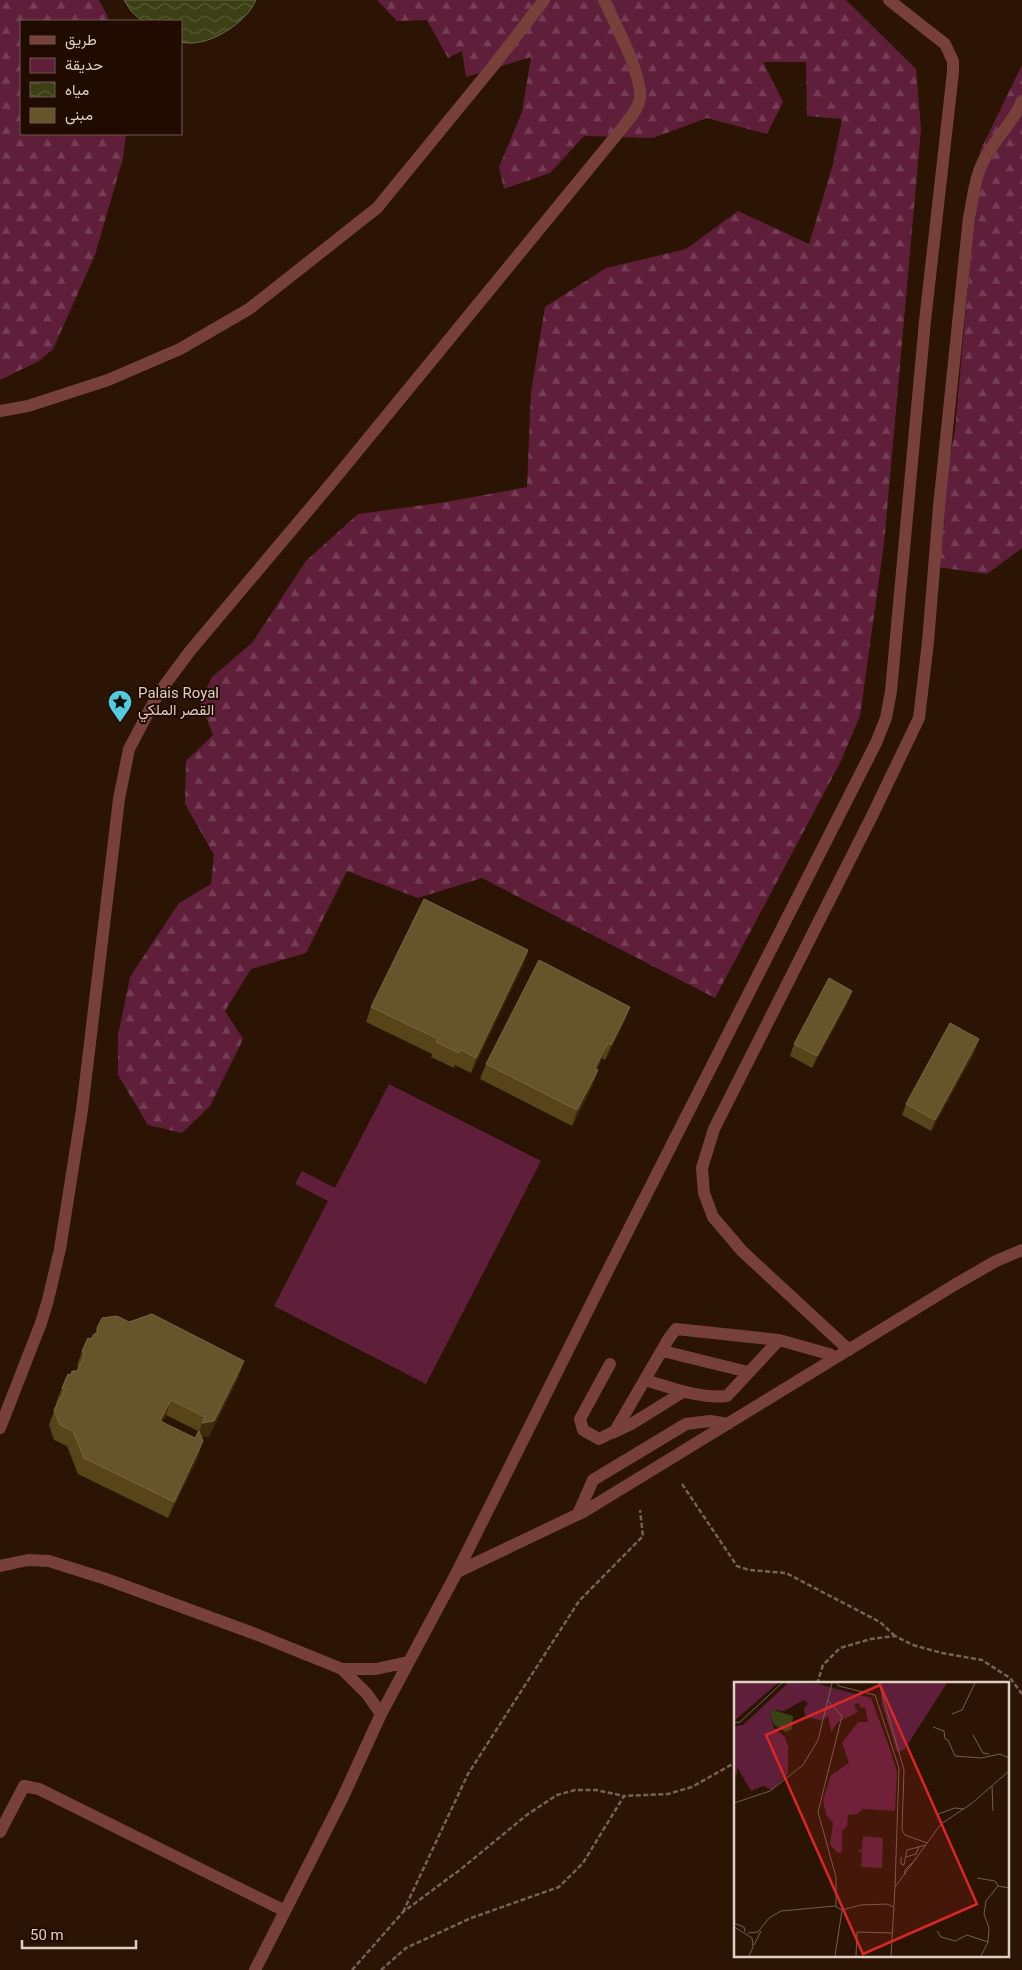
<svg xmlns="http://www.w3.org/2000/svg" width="1022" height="1970" viewBox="0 0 1022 1970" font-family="Roboto,Vazirmatn,sans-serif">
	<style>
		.green { fill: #5f1f3b }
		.forest { fill: url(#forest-firs) }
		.water { fill: url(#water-waves); stroke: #6c6b48 }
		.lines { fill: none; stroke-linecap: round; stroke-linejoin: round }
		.path { stroke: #766254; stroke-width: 2.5; stroke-dasharray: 5 2.5; stroke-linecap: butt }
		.minor { stroke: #77403b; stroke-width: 12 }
		.wall { fill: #574519; fill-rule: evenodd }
		.shaded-wall { fill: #3f2b08 }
		.building { fill: #66542b; stroke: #786743 }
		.labels { text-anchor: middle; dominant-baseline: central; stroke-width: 4; stroke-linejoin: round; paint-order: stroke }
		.poi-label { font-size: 15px; fill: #decec3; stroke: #210b00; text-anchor: start }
		.inset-road { fill: none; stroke: #735e50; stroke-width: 1 }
		.view { fill: #d62828; fill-opacity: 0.15; stroke: #d62828; stroke-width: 2.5 }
		.inset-edge { fill: none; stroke: #decec3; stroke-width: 2.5 }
	</style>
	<defs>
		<pattern id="forest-firs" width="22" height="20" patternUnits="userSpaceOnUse" patternTransform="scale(1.25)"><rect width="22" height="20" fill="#5f1f3b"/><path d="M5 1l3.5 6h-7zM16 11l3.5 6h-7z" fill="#763e56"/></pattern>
		<pattern id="water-waves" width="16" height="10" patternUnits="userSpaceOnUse" patternTransform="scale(1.25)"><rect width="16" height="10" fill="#3b4114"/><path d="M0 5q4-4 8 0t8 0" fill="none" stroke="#575b35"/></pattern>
	</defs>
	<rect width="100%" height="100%" fill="#2b1403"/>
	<!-- green -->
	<path class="green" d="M 389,1084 L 541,1161 L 426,1384 L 274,1306 L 328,1201 L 295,1184 L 302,1171 L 335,1188 Z"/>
	<!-- forest -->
	<path class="forest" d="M 0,0 L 99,0 L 110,21 L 21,21 L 21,134 L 126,134 L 123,158 L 95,255 L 53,349 L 39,361 L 0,380 Z
		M 377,0 L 846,0 L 916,69 L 921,129 L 884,544 L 860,716 L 840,763 L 715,998 L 482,878 L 418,898 L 347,871 L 306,953 L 251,969 L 225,1011 L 243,1039 L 210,1106 L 182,1133 L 148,1125 L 118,1075 L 118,1036 L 130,977 L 179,903 L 211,884 L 214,855 L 185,804 L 186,761 L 213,735 L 200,702 L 212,677 L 252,643 L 306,561 L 358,514 L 446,502 L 527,487 L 531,392 L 545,307 L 606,268 L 686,249 L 738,211 L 809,244 L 833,164 L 842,119 L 807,116 L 806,62 L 763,62 L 783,102 L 767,134 L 707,118 L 653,138 L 584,136 L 550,173 L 504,189 L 499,167 L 522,112 L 531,57 L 466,77 L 462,51 L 448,58 L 427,20 L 397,21 Z
		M 1022,65 L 1022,548 L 987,574 L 930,566 L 955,430 L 980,151 Z"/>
	<!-- water -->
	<path class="water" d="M 124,0 L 256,0 C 253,5 250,12 245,16 C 230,32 203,47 181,42 L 181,21 L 142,21 L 131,11 Z"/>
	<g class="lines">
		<!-- path -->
		<path class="path" d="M 682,1484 L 737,1566 L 749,1570 L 786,1573 L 880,1622 L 895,1636
			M 817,1684 L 823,1665 L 840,1648 L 871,1639 L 895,1636 L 913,1645 L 942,1653 L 982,1660 L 1010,1678 L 1022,1694
			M 403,1912 L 468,1774 L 579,1601 L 643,1536 L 640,1510
			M 352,1970 L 403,1912 L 461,1869 L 528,1814 L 557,1795 L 575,1790 L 596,1790 L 624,1796
			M 381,1970 L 406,1948 L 471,1918 L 559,1887 L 583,1863 L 624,1796 L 668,1794 L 692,1787 L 736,1762"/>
		<!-- minor -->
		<path class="minor" d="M 0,411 L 28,406 L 108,380 L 180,349 L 249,309 L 377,208 L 494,65 L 544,0
			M 849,1350 L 742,1251 L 713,1217 L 704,1193 L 702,1168 L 714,1129 L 872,816 L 919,718 L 928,642 L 939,507 L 969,217 C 973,200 974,180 982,164 C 992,141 1013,124 1022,101
			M 663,1351 L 748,1372
			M 610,1364 L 580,1419 L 583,1430 L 599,1439 L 615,1431 L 669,1338 L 676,1329 L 779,1340 L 829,1354 L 834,1357
			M 645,1380 C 672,1388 699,1399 727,1396 L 779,1340
			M 0,1428 L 41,1323 L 48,1300 L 60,1249 L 82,1110 L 119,799 L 129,749 L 158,694 L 190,651 L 333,481 L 628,121 C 633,114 639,107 640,98 C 642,73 615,24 604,0
			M 612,1433 L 633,1423 L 683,1392
			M 578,1514 L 593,1480 L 686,1424 L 710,1421 L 728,1424
			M 0,1566 L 28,1560 L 49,1561 L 106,1579 L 258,1635 L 342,1669 L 376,1669 L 408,1662
			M 457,1572 L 604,1278 L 876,743 L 886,718 L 891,691 L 925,321 L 953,72 L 953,61 L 945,44 L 889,0
			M 342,1669 L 367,1694 L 381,1714
			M 0,1832 L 24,1786 L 39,1789 L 285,1911
			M 255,1970 L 342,1799 L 381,1714 L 457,1572 L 585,1511 L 956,1284 L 996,1261 L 1022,1250"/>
	</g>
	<!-- wall -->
	<path class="wall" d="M 528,950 L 523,965 L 471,1073 L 455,1065 L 454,1068 L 431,1057 L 432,1054 L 366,1022 L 371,1007 Z
		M 848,1002 L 812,1068 L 790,1056 L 794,1044 Z
		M 630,1007 L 624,1022 L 605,1060 L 602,1058 L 597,1069 L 598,1070 L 592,1086 L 572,1126 L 480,1079 L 486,1064 Z
		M 975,1051 L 931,1131 L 902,1115 L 906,1104 Z
		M 129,1322 L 239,1376 L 209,1436 L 202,1437 L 198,1457 L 168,1518 L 78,1474 L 67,1446 L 54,1440 L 49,1425 L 57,1403 L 56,1403 L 62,1388 L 71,1375 L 77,1371 L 79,1367 L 77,1366 L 82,1351 L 95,1334 L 97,1328 ZM 166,1415 L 198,1431 L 195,1438 L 162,1422 Z"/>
	<!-- shaded-wall -->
	<path class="shaded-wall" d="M 528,950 L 523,965 L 471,1073 L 476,1058 Z
		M 852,991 L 848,1002 L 812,1068 L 817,1056 Z
		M 630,1007 L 624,1022 L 605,1060 L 611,1045 Z
		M 979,1039 L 975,1051 L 931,1131 L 935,1120 Z
		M 608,1043 L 602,1058 L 589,1083 L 595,1068 Z
		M 598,1070 L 592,1086 L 572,1126 L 577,1110 Z
		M 244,1361 L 239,1376 L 209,1436 L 197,1438 L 202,1423 Z
		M 171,1400 L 166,1415 L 155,1437 L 160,1421 Z
		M 203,1441 L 198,1457 L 168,1518 L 174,1502 Z"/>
	<!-- building -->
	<path class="building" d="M 424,899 L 528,950 L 476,1058 L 461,1050 L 459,1053 L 436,1042 L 438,1039 L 371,1007 Z
		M 539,960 L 630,1007 L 611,1045 L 608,1043 L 595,1068 L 598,1070 L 577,1110 L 486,1064 Z
		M 829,978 L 852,991 L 817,1056 L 794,1044 Z
		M 950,1023 L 979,1039 L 935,1120 L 906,1104 Z
		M 152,1314 L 244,1361 L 214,1421 L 202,1423 L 205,1417 L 171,1400 L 160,1421 L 195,1438 L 199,1431 L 203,1441 L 174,1502 L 84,1458 L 73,1431 L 60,1425 L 54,1410 L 60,1398 L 63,1397 L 62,1394 L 65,1389 L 62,1388 L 68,1374 L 71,1375 L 72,1371 L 77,1371 L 83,1359 L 84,1352 L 82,1351 L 88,1338 L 91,1339 L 94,1334 L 98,1334 L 97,1328 L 102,1318 L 117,1316 L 129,1322 Z"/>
	<!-- icons -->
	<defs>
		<symbol id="sight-pin" viewBox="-11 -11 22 30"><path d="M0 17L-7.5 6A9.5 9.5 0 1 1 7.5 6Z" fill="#53cbda" stroke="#210b00"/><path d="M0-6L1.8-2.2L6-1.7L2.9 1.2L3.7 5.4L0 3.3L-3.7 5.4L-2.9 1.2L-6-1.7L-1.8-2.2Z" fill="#111"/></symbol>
	</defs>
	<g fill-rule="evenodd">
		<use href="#sight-pin" x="106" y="688" width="28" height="38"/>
	</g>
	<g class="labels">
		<!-- poi labels -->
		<g class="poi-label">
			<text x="138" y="693">Palais Royal<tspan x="138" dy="17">القصر الملكي</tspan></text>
		</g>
	</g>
	<!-- overview -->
	<g transform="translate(734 1682)">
		<rect width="275" height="275" fill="#2b1403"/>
		<path d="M 0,1 L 44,1 L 0,39 ZM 129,154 L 149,156 L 148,186 L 127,185 L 128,171 L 123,168 L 128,168 Z" fill="#5f1f3b"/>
		<path d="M 54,1 L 84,2 L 137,16 L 157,70 L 163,90 L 161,129 L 129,127 L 123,132 L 114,133 L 113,144 L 108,149 L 108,170 L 104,171 L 96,163 L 99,141 L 92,133 L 89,118 L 97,93 L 115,81 L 108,61 L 124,40 L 134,40 L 131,25 L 127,26 L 125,21 L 120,23 L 124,30 L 104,40 L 97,50 L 94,34 L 88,39 L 71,34 L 70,26 L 74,22 L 70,18 L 50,29 L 39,28 L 36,32 L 40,46 L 51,55 L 54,65 L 54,92 L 38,108 L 29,104 L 17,109 L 3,85 L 3,92 L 0,92 L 0,44 L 9,43 ZM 146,1 L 213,1 L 170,68 L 163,70 L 148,22 Z" fill="#5f1f3b"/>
		<path d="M 39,28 L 59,34 L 58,47 L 52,50 L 40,43 L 36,32 Z" fill="#3b4114"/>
		<path class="inset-road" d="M 103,1 L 105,4 L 141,13 L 165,86 L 161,205M 145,1 L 170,88 L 168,148 L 171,153 L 193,161M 94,19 L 108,34 L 84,130 L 102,195 L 102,224M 218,32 L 228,28 L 241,1M 0,41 L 6,40 L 48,1M 199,45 L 210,49 L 211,57 L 214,58 L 221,74 L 247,76 L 266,72 L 275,76M 239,53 L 249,71 L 255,72M 258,104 L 259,129M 0,121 L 36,109 L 69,83 L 84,58 L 98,1M 204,132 L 221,126 L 230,127M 167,175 L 167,182 L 170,183 L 173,168 L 192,163M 172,175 L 182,172 L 185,164M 171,193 L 171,188 L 183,176M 243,196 L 261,199 L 264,204M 0,241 L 10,245 L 11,250M 0,245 L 18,256 L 19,265 L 15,274M 203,249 L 207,255 L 221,259 L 233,253 L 254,260M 14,251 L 24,250 L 35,236 L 47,229 L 101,224 L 108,228M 20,263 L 27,249M 101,274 L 108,228 L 127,223 L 153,222 L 159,225M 122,274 L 123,250 L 158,251M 157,274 L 161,205 L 207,142 L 237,122 L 275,89M 247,274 L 254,260 L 255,246 L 250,232 L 252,219 L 264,204 L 275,206"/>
		<path class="view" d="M 146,3 L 243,222 L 129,272 L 32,53 Z"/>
		<rect width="275" height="275" class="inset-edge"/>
	</g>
	<!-- legend -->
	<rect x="20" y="20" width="162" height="115" fill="#210b00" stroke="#6d594e"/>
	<rect x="30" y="36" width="25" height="8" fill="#77403b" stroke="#6d594e"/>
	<text x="65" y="45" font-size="15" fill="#decec3">طريق</text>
	<rect x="30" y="58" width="25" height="15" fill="#5f1f3b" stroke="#6d594e"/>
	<text x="65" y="70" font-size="15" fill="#decec3">حديقة</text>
	<rect x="30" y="82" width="25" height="15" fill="url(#water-waves)" stroke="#6d594e"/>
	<text x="65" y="95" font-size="15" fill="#decec3">مياه</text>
	<rect x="30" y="108" width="25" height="15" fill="#66542b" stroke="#6d594e"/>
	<text x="65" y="120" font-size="15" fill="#decec3">مبنى</text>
	<!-- scale -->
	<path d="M22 1940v8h114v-8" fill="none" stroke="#decec3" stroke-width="2.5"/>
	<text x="30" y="1940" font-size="15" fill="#decec3" stroke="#210b00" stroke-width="4" paint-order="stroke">50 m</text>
</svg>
